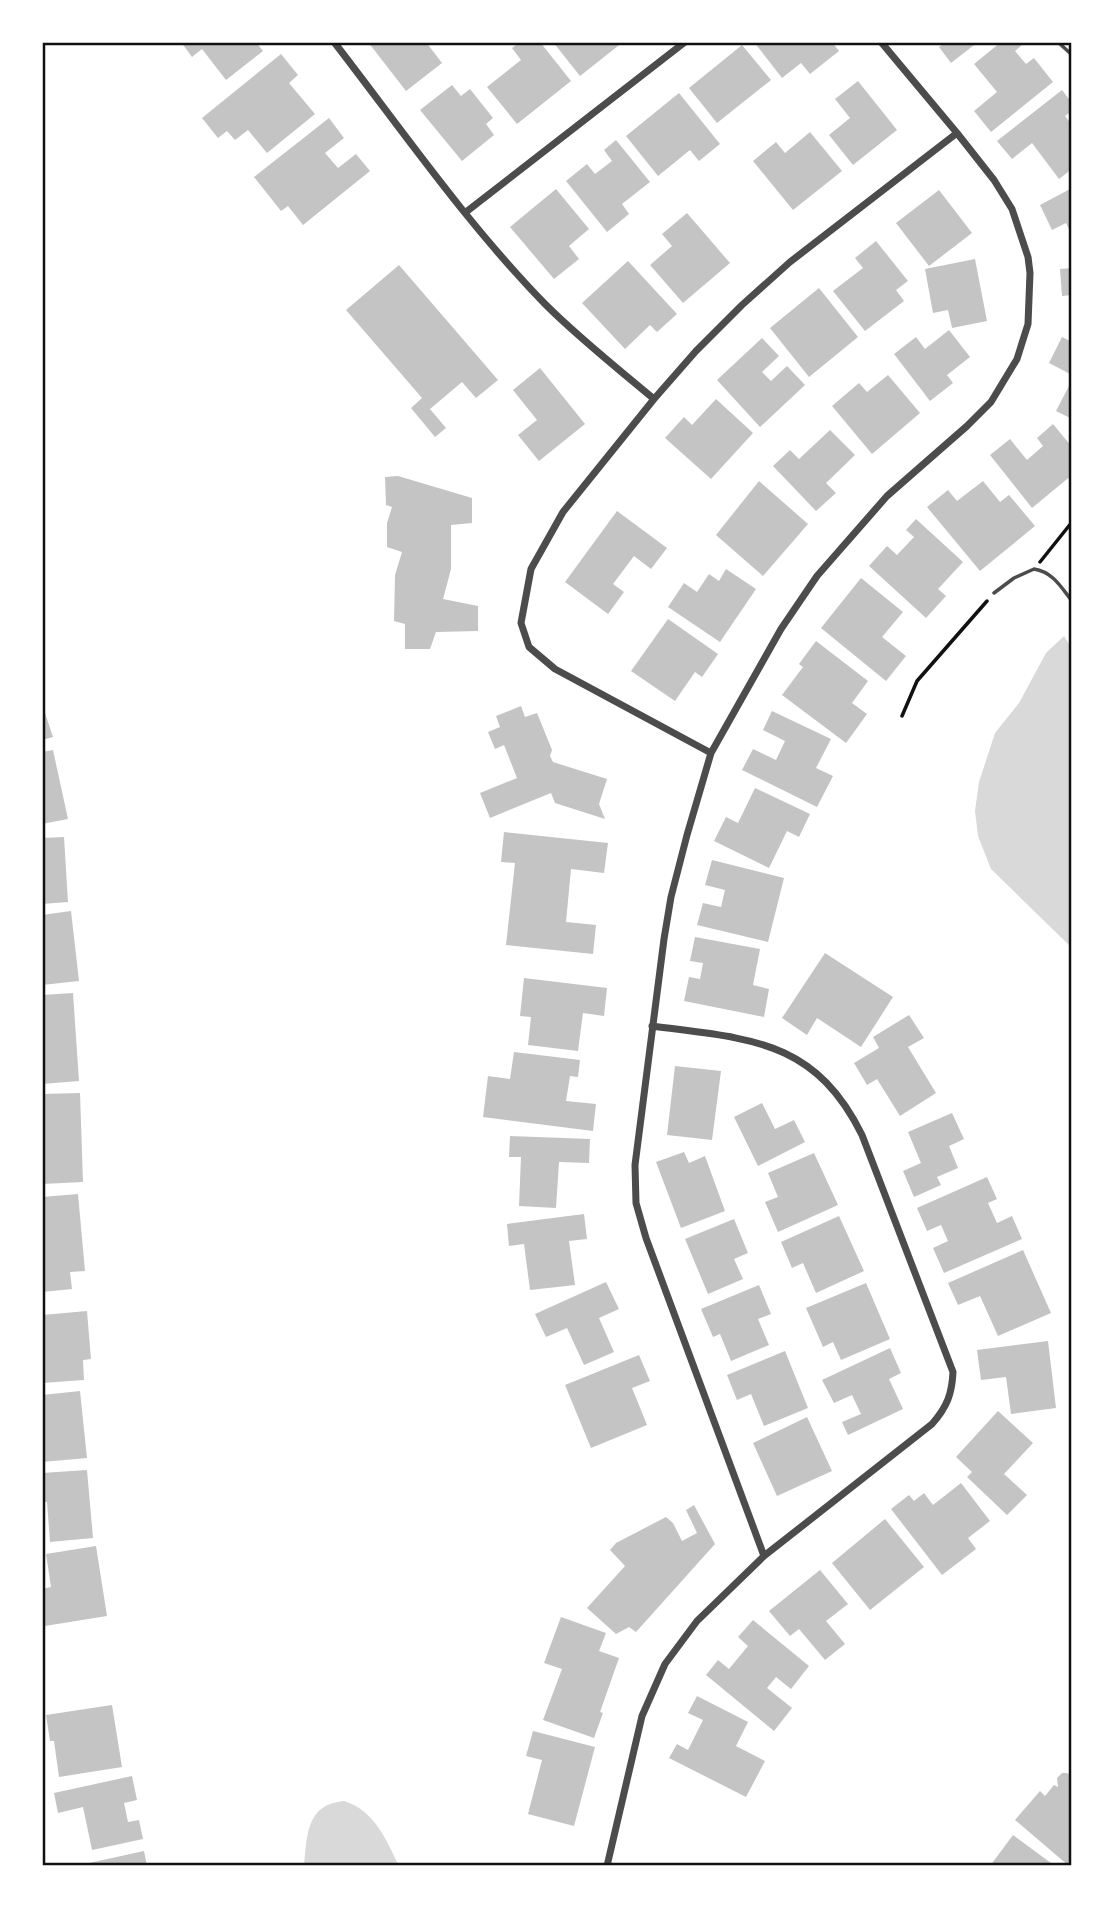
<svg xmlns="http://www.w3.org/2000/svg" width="1114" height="1908" viewBox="0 0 1114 1908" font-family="Bitter,serif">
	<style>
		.water { fill: #d9d9d9 }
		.building { fill: #c4c4c4 }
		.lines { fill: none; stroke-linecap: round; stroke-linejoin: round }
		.path { stroke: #111; stroke-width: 3.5 }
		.service { stroke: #4c4c4c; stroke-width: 3.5 }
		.minor { stroke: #4c4c4c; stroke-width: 7 }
		.neatline { fill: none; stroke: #111; stroke-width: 2.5 }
	</style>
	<rect width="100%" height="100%" fill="#fff"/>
	<!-- water -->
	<path class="water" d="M 1064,636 L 1072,649 L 1072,948 L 991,869 L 978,836 L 975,811 L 979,782 L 995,733 L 1019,703 L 1046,653 Z
		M 344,1801 C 374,1810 386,1839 399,1866 L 304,1866 C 307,1836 306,1804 344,1801 Z"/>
	<!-- building -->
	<path class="building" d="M 181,42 L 256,42 L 263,51 L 226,80 L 202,49 L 192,57 Z
		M 368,42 L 426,42 L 442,63 L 406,91 Z
		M 520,42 L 540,42 L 571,81 L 517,124 L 487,87 L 521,60 L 512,48 Z
		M 553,42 L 623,42 L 580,76 Z
		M 754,42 L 832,42 L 839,51 L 810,74 L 801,63 L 782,78 Z
		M 945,42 L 978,42 L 951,63 L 939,47 Z
		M 1001,42 L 1021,42 L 1023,44 L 1015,51 L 1026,64 L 1034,58 L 1053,82 L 991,132 L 974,111 L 997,92 L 974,64 Z
		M 742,45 L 771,80 L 717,123 L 689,88 Z
		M 281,54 L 298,75 L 289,83 L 315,114 L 267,153 L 248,130 L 235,140 L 227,131 L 218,138 L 202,118 Z
		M 858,81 L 897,130 L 853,165 L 829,135 L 850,118 L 835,99 Z
		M 452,85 L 461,96 L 470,89 L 493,118 L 486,124 L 494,135 L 462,161 L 420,110 Z
		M 1062,90 L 1072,103 L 1072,111 L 1065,116 L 1072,125 L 1072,169 L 1059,179 L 1032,143 L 1012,159 L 997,141 Z
		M 679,93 L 720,144 L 699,161 L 690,150 L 658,176 L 626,136 Z
		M 329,118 L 344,138 L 325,153 L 338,168 L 356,154 L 370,171 L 303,225 L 288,206 L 281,211 L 254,177 Z
		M 810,132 L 842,171 L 793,210 L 753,161 L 776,142 L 785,153 Z
		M 616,140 L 650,182 L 622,204 L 629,214 L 607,232 L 566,181 L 587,164 L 595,174 L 612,161 L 604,150 Z
		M 1072,188 L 1072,235 L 1066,223 L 1052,230 L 1040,205 Z
		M 556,189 L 589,229 L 569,246 L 579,259 L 554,279 L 510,227 Z
		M 939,190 L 972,233 L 929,266 L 896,223 Z
		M 687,213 L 730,263 L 683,303 L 650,265 L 672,246 L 662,234 Z
		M 876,241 L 908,281 L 896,290 L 904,301 L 865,331 L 833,291 L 863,268 L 855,258 Z
		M 975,259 L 987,321 L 952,328 L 948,310 L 933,313 L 925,269 Z
		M 628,261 L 677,314 L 657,332 L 650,325 L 625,349 L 582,303 Z
		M 399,265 L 498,380 L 476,398 L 462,382 L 430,409 L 446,428 L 435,437 L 411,408 L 422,398 L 346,310 Z
		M 1072,268 L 1072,295 L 1062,296 L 1060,269 Z
		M 819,288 L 858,337 L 809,377 L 770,328 Z
		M 949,330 L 970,357 L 947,375 L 953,383 L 930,401 L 894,354 L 916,337 L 925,349 Z
		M 1062,337 L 1072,342 L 1072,375 L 1049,363 Z
		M 762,338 L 779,356 L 762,372 L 771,381 L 787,366 L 805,385 L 760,427 L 717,380 Z
		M 540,368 L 585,424 L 539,461 L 518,435 L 537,420 L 513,390 Z
		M 888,375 L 920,413 L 872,454 L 832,406 L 859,383 L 867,392 Z
		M 1072,380 L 1072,419 L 1056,411 Z
		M 716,399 L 753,433 L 711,479 L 665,438 L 684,417 L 692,425 Z
		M 1053,424 L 1072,447 L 1072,475 L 1032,508 L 990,455 L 1010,439 L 1027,460 L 1043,446 L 1037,438 Z
		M 830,430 L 855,455 L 826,483 L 836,493 L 816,511 L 773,466 L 790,450 L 799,459 Z
		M 398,476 L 472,498 L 472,523 L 451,525 L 451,569 L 443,599 L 478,606 L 478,631 L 436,632 L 430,649 L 405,649 L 405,624 L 394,621 L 395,575 L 402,552 L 387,547 L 387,523 L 392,507 L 386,505 L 385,477 Z
		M 759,481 L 808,524 L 763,576 L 716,535 Z
		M 983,481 L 1000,502 L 1009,495 L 1035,526 L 980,571 L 927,507 L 948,490 L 957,501 Z
		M 617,511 L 667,548 L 651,569 L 634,556 L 613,584 L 624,592 L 608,614 L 565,582 Z
		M 916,519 L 963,562 L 938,589 L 946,596 L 926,618 L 869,566 L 887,546 L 897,555 L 914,537 L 906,530 Z
		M 726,569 L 756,589 L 720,642 L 668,607 L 684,583 L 697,592 L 709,574 L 719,581 Z
		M 861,578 L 903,612 L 882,637 L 906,656 L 886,681 L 821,628 Z
		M 668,619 L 718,654 L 702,677 L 695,672 L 675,701 L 631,671 Z
		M 816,641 L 868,681 L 852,703 L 867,714 L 846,743 L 782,695 L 803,667 L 799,664 Z
		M 42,704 L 53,737 L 42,740 Z
		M 521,706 L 525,717 L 537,713 L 552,750 L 550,756 L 553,762 L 607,779 L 599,804 L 605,819 L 555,803 L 551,793 L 490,818 L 480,793 L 517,778 L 504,745 L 495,749 L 488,732 L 500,727 L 496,716 Z
		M 772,711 L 831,739 L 816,768 L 833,776 L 817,807 L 742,770 L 753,749 L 776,760 L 785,741 L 763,730 Z
		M 53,750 L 68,819 L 42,824 L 42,752 Z
		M 755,788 L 810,814 L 799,837 L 787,831 L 769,868 L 714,841 L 726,817 L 738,823 Z
		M 504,832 L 608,843 L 604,873 L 571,869 L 566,922 L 596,925 L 593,954 L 506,945 L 515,863 L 501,862 Z
		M 64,837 L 68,902 L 42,904 L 42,838 Z
		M 712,860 L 784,878 L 768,942 L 697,925 L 703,903 L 721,907 L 725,890 L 705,885 Z
		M 71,911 L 79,981 L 42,985 L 42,915 Z
		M 695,937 L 760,949 L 753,985 L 769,989 L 764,1017 L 684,1001 L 689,977 L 700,979 L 703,963 L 690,961 Z
		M 825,953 L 893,997 L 861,1047 L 817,1018 L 807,1035 L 782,1018 Z
		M 524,978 L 607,988 L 604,1016 L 583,1013 L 578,1051 L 528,1045 L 531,1017 L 520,1016 Z
		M 73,993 L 79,1081 L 42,1084 L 42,995 Z
		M 909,1015 L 924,1038 L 908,1047 L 936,1093 L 900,1116 L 877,1079 L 867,1085 L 854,1063 L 879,1048 L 873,1037 Z
		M 514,1052 L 580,1060 L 578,1077 L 570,1076 L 566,1101 L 596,1104 L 593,1131 L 483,1117 L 488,1076 L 510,1079 Z
		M 675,1066 L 721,1071 L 712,1140 L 667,1135 Z
		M 80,1093 L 83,1182 L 42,1184 L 42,1094 Z
		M 762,1103 L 775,1129 L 794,1120 L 805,1142 L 758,1166 L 734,1117 Z
		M 952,1113 L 964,1139 L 949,1146 L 958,1168 L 937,1177 L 941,1185 L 914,1197 L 903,1171 L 921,1163 L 908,1132 Z
		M 510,1136 L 590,1139 L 589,1163 L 559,1162 L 556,1208 L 519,1206 L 521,1157 L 509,1157 Z
		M 684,1152 L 689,1163 L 705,1156 L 725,1211 L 681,1228 L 656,1162 Z
		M 814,1153 L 838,1205 L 778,1232 L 765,1202 L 778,1197 L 768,1173 Z
		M 987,1177 L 997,1199 L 988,1203 L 997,1223 L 1012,1216 L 1022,1239 L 944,1273 L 933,1248 L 948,1241 L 941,1225 L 927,1231 L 917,1208 Z
		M 78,1194 L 85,1271 L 70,1272 L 72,1289 L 42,1292 L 42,1197 Z
		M 584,1214 L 587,1239 L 569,1241 L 575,1285 L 530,1290 L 524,1244 L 509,1246 L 507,1224 Z
		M 839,1216 L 864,1271 L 816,1293 L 803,1263 L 792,1268 L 781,1242 Z
		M 734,1219 L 748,1253 L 734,1259 L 743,1279 L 708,1294 L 685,1239 Z
		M 1023,1250 L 1051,1313 L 998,1336 L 980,1296 L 958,1305 L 948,1283 Z
		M 606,1282 L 619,1309 L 599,1318 L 614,1352 L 584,1365 L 567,1328 L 546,1337 L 535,1314 Z
		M 866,1283 L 890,1339 L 841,1360 L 833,1342 L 823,1347 L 806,1308 Z
		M 759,1285 L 771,1314 L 758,1319 L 769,1345 L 731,1361 L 720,1334 L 713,1337 L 701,1309 Z
		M 87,1311 L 91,1359 L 83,1360 L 84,1380 L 42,1383 L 42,1315 Z
		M 1048,1341 L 1056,1408 L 1011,1414 L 1006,1377 L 981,1380 L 977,1350 Z
		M 890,1348 L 901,1373 L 889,1379 L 903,1409 L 848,1435 L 842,1422 L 861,1414 L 852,1395 L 834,1403 L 822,1380 Z
		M 785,1351 L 808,1408 L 764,1426 L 751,1394 L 737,1400 L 727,1375 Z
		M 639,1355 L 650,1381 L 632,1388 L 647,1425 L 591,1448 L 565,1385 Z
		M 80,1391 L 87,1458 L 42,1462 L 42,1395 Z
		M 998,1411 L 1033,1443 L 1004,1474 L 1027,1495 L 1007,1515 L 967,1477 L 972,1472 L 956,1457 Z
		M 807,1417 L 832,1471 L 777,1496 L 753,1443 Z
		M 87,1470 L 93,1538 L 50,1542 L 47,1502 L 42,1502 L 42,1473 Z
		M 961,1483 L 990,1521 L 968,1538 L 976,1549 L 942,1575 L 891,1509 L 909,1495 L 914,1501 L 924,1493 L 933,1505 Z
		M 694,1505 L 715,1544 L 636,1632 L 629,1627 L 616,1634 L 587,1608 L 625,1566 L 610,1550 L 616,1543 L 666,1517 L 673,1523 L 682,1541 L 697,1533 L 686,1510 Z
		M 885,1519 L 924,1567 L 870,1610 L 832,1563 Z
		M 96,1546 L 107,1616 L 45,1626 L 42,1589 L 51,1587 L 46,1554 Z
		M 820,1570 L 848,1604 L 826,1621 L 845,1644 L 825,1660 L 799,1629 L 790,1636 L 769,1611 Z
		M 561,1617 L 606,1633 L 599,1651 L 619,1658 L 600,1712 L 603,1713 L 594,1738 L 543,1720 L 562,1669 L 544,1663 Z
		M 753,1620 L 809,1666 L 791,1689 L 776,1677 L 767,1688 L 792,1708 L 774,1731 L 706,1675 L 718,1660 L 729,1669 L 748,1646 L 738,1637 Z
		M 697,1696 L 748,1722 L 736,1746 L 765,1761 L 746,1797 L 669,1758 L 677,1744 L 688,1750 L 703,1720 L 688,1713 Z
		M 112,1705 L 122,1767 L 59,1777 L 54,1741 L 50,1741 L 46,1715 Z
		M 533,1731 L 595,1747 L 574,1826 L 528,1814 L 542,1760 L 526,1756 Z
		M 1062,1773 L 1067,1773 L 1072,1777 L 1072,1866 L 1069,1866 L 1015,1820 L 1040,1791 L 1045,1796 L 1054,1785 L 1058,1787 L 1057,1778 Z
		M 132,1776 L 137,1800 L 124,1803 L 128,1822 L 139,1820 L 143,1839 L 92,1850 L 83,1807 L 58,1813 L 54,1793 Z
		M 1013,1835 L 1055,1866 L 990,1866 Z
		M 144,1851 L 147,1866 L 80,1866 L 80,1865 Z"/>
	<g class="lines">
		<!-- path -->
		<path class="path" d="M 1040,562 L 1072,522
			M 902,716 L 917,681 L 987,601"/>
		<!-- service -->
		<path class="service" d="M 1058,42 L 1072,55
			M 994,593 L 1014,578 L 1034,569 C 1053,572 1061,587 1072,601"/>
		<!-- minor -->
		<path class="minor" d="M 334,42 C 402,130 467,224 545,304 C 579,338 617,368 654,399
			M 466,212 L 685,42
			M 711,753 L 555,669 L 529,647 L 521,623 L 531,569 L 563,512 L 654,399 L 696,351 L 742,305 L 790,262 L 957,133
			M 764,1556 L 646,1238 L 636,1203 L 635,1165 L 664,939 L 671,897 L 687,835 L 711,753 L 781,629 L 817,576 L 887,496 L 967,426 L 991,402 L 1017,359 L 1028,324 L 1030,273 L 1028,257 L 1012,209 L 994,180 L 957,133 L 881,42
			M 607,1866 L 642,1716 L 665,1664 L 697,1621 L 764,1556 L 932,1424 C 947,1407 952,1394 953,1372 L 862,1135 C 814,1038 748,1039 652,1026"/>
	</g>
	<!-- border -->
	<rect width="1114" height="1908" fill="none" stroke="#ffffff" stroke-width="88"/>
	<rect x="44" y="44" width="1026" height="1820" class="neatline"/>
</svg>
